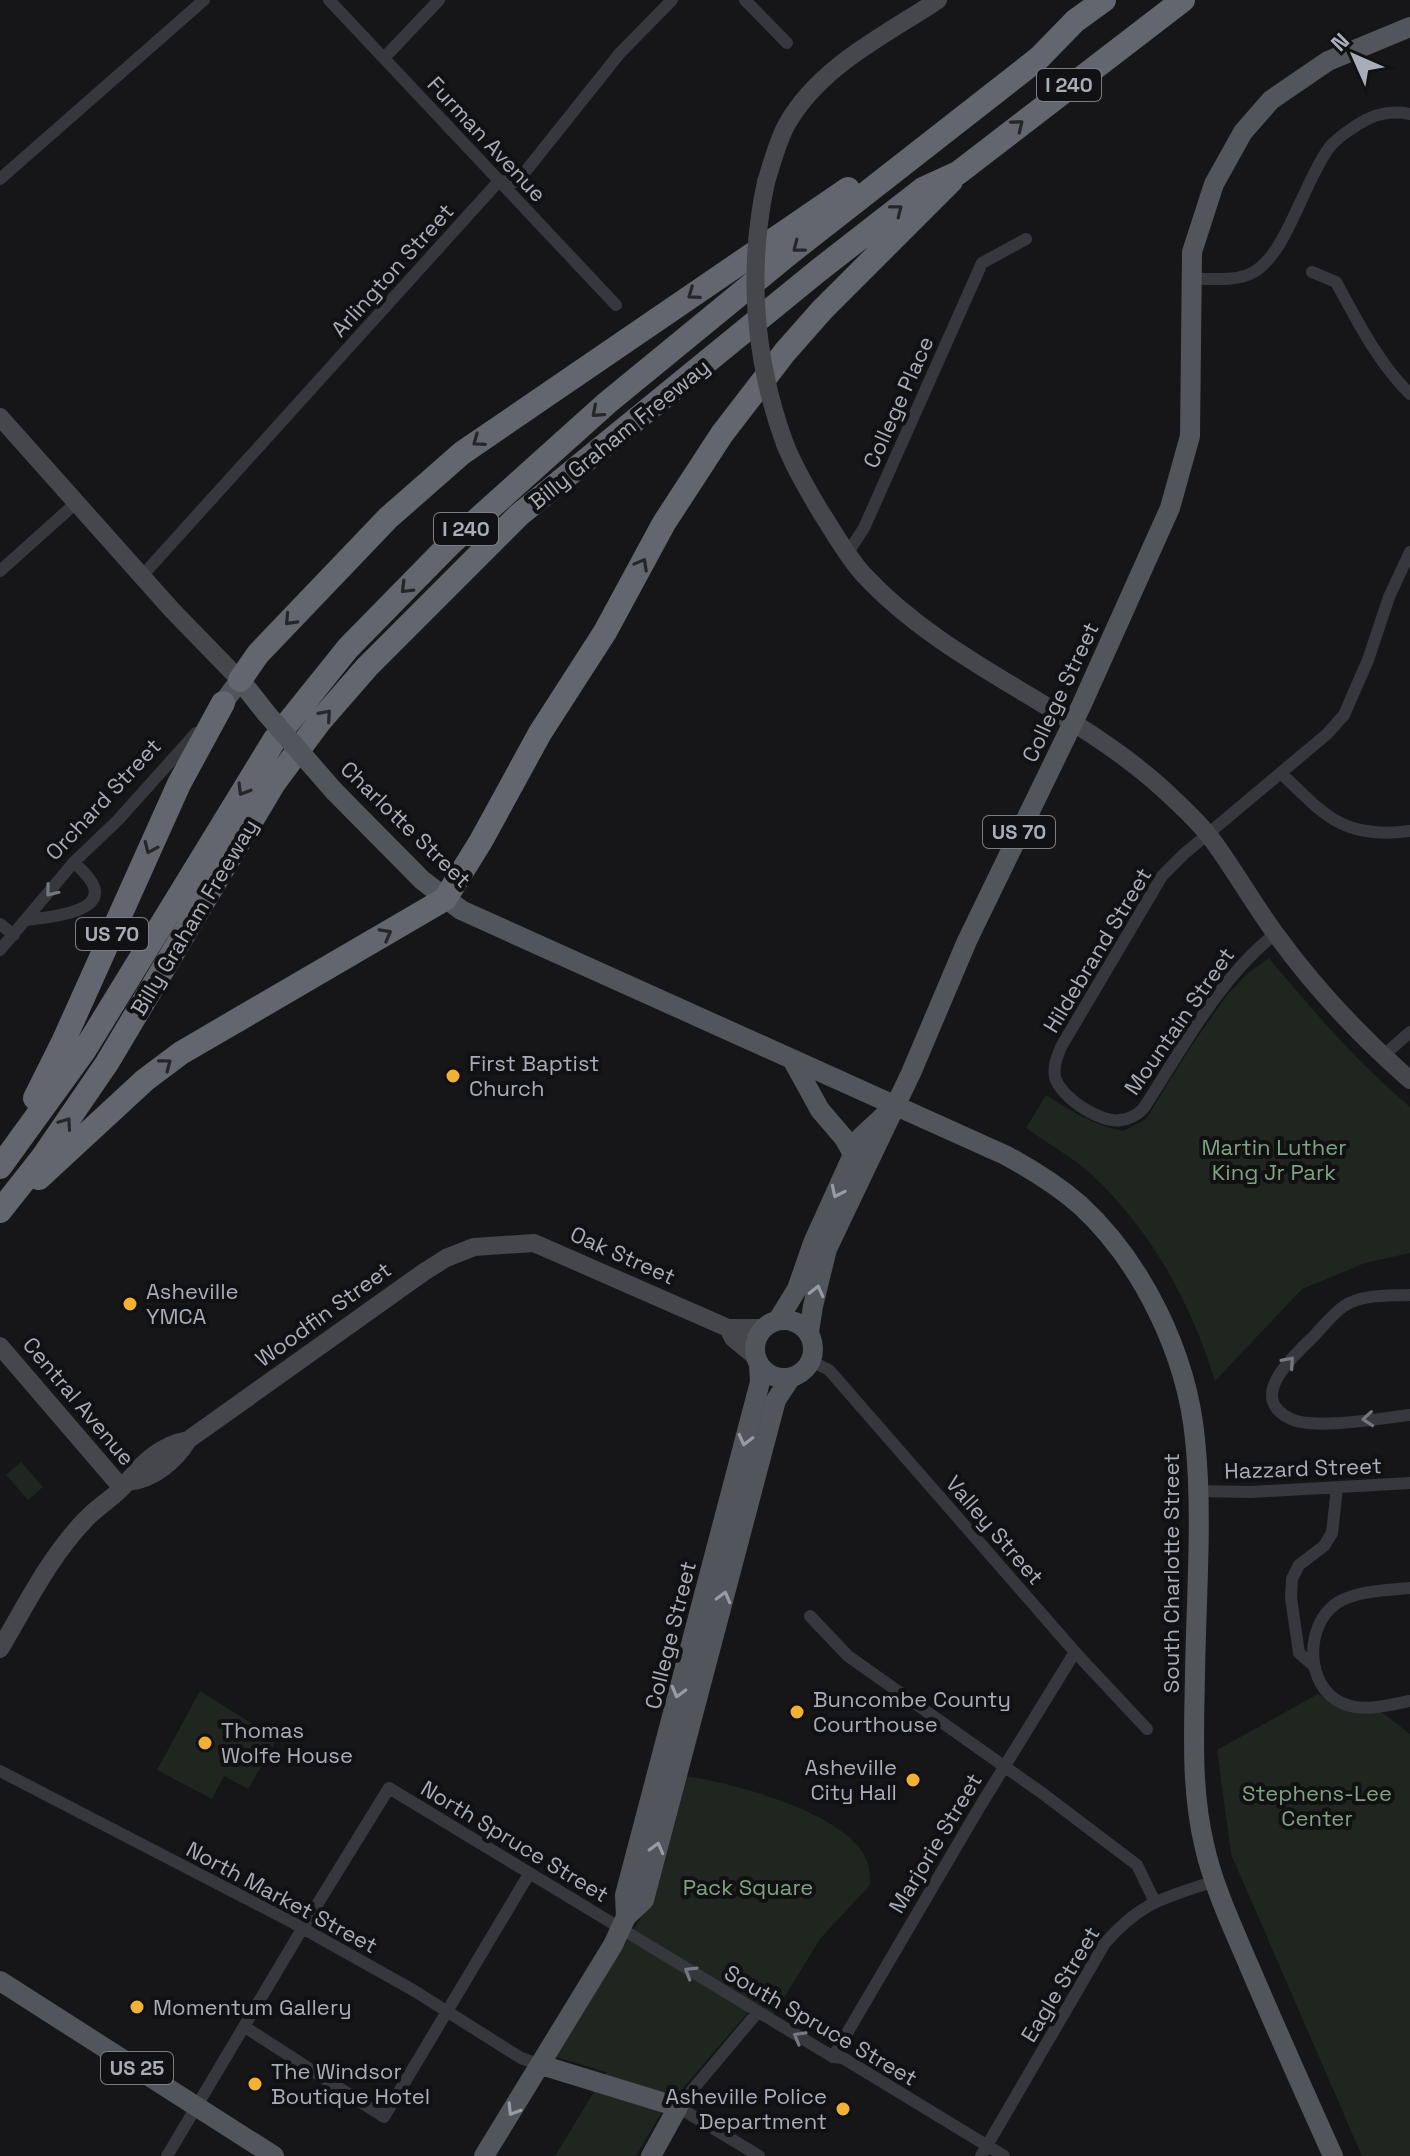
<svg xmlns="http://www.w3.org/2000/svg" width="1410" height="2156" viewBox="0 0 1410 2156" font-family="'Space Grotesk',sans-serif">
	<style>
		.green { fill: #1e261f }
		.lines { fill: none; stroke-linecap: round; stroke-linejoin: round }
		.street { stroke: #37383d; stroke-width: 12 }
		.secondary { stroke: #45474d; stroke-width: 18 }
		.primary { stroke: #53555c; stroke-width: 20 }
		.highway { stroke: #63666e; stroke-width: 24 }
		.secondary-bridge { stroke: #45474d; stroke-width: 18 }
		.primary-bridge { stroke: #53555c; stroke-width: 20 }
		.oneway { stroke: #26262a }
		.oneway2 { stroke: #757881 }
		.oneway3 { stroke: #979ba6 }
		.poi-dot { fill: #f2b134; stroke: #111113; stroke-width: 3 }
		.labels { text-anchor: middle; dominant-baseline: central; stroke-width: 8; stroke-linejoin: round; paint-order: stroke }
		.shield { fill: #111113; stroke: #7b7e86; stroke-width: 2 }
		.shield-label { font-size: 20px; font-weight: bold; fill: #a8adb8 }
		.street-label { font-size: 22px; fill: #a8adb8; stroke: #111113 }
		.poi-label { font-size: 22px; fill: #a8adb8; stroke: #111113; text-anchor: start }
		.park-label { font-size: 22px; fill: #7fa381; stroke: #111113 }
	</style>
	<rect width="100%" height="100%" fill="#161618"/>
	<!-- green -->
	<path class="green" d="M 1269,958 C 1313,1011 1357,1062 1410,1107 L 1410,1253 L 1365,1263 L 1302,1289 L 1215,1381 C 1191,1303 1152,1231 1091,1174 C 1072,1157 1047,1143 1026,1128 L 1046,1095 C 1071,1111 1093,1125 1123,1131 L 1146,1119 L 1190,1048 L 1227,995 L 1248,973 Z
		M 21,1462 L 43,1487 L 28,1500 L 6,1475 Z
		M 200,1691 L 277,1739 L 248,1789 L 224,1776 L 212,1799 L 157,1770 Z
		M 1318,1694 L 1340,1708 L 1379,1710 L 1410,1734 L 1410,2156 L 1362,2156 L 1231,1854 L 1217,1750 Z
		M 684,1776 C 731,1782 833,1810 861,1850 C 869,1861 870,1872 870,1885 L 820,1939 L 774,2014 L 756,2003 L 660,2115 L 636,2156 L 555,2156 L 606,2072 L 556,2057 L 653,1898 Z"/>
	<g class="lines">
		<!-- street -->
		<path class="street" d="M 329,0 L 616,305
			M 745,0 L 787,43
			M 384,58 L 439,0
			M 0,179 L 204,0
			M 1312,272 L 1336,282 C 1357,320 1378,363 1410,394
			M 1191,279 C 1210,278 1235,282 1252,273 C 1286,256 1304,181 1329,148 C 1336,138 1347,132 1357,125 C 1374,114 1390,110 1410,114
			M 847,554 L 864,528 L 982,263 L 1026,239
			M 0,571 L 77,502
			M 142,576 L 499,181 L 517,182 L 620,53 L 672,0
			M 1281,773 C 1325,816 1344,840 1410,831
			M 28,920 C 44,917 103,914 94,887 C 90,876 81,870 74,862
			M 0,924 L 14,935
			M 1275,934 C 1218,979 1183,1048 1143,1109 C 1137,1115 1130,1119 1121,1120 C 1101,1124 1060,1097 1055,1077 C 1053,1066 1057,1057 1061,1047 L 1162,876 L 1184,854 L 1327,734 L 1344,715 L 1368,660 L 1389,597 L 1410,552
			M 0,950 L 74,862 L 118,820 L 196,733
			M 1383,1056 L 1410,1032
			M 1410,1295 C 1389,1296 1362,1294 1344,1306 C 1333,1314 1323,1326 1314,1336 C 1296,1354 1246,1396 1289,1418 C 1312,1431 1382,1418 1410,1415
			M 811,1361 L 829,1370 L 1075,1652 L 1147,1729
			M 1197,1491 L 1251,1492 L 1410,1483
			M 1410,1588 C 1389,1590 1355,1591 1337,1603 C 1304,1625 1305,1687 1342,1703 C 1363,1713 1389,1705 1410,1701
			M 810,1616 L 848,1656 L 1042,1793 L 1137,1865 L 1154,1900
			M 1315,1667 L 1299,1653 L 1291,1598 L 1292,1579 L 1299,1565 L 1324,1546 L 1332,1533 L 1337,1488
			M 0,1771 L 288,1920 L 413,1990 L 521,2058 L 541,2065
			M 757,2013 L 678,2107 L 759,2156
			M 245,2027 L 384,2117 L 529,1874
			M 833,2057 L 979,1808 L 1075,1652
			M 167,2156 L 302,1929 L 389,1788 L 833,2057 L 843,2058 L 1004,2156
			M 981,2156 L 1105,1943 C 1142,1901 1164,1898 1215,1881"/>
		<!-- secondary -->
		<path class="secondary" d="M 766,182 C 772,164 777,142 787,124 C 820,66 884,36 938,0
			M 0,417 L 172,610 L 240,680
			M 785,444 C 795,469 808,491 822,514 C 835,534 847,556 863,574 C 947,665 1072,706 1163,789 C 1179,804 1197,820 1210,837 C 1233,867 1252,902 1275,933 C 1314,987 1360,1036 1410,1080
			M 728,1328 L 733,1338 L 756,1357
			M 0,1346 L 121,1487
			M 128,1482 C 153,1480 175,1461 188,1440 L 424,1272 L 446,1258 L 474,1247 L 534,1243 L 728,1328 L 763,1328
			M 0,1649 C 26,1605 50,1556 86,1519 C 99,1505 117,1496 128,1481 C 144,1461 161,1445 188,1440"/>
		<!-- primary -->
		<path class="primary" d="M 223,703 L 240,680 L 266,713
			M 334,791 L 422,880 L 461,910 L 1005,1155 C 1031,1169 1057,1185 1080,1205 C 1143,1263 1187,1355 1195,1439 C 1203,1514 1196,1600 1195,1675 C 1194,1731 1191,1789 1204,1844 C 1213,1886 1233,1928 1250,1968 C 1277,2031 1305,2094 1333,2156
			M 793,1061 L 820,1110 L 844,1138 L 853,1154
			M755 1349a29 29 0 1 1 58 0a29 29 0 1 1-58 0Z
			M 778,1320 L 797,1289 L 813,1243 L 861,1137 L 889,1111
			M 809,1332 L 813,1306 L 827,1249 L 911,1073 L 967,941 L 1082,704 L 1170,508 L 1190,436 L 1192,252 L 1214,184 L 1243,132 L 1271,100 L 1328,61 L 1410,27
			M 626,1917 L 625,1895 L 760,1382 L 759,1364
			M 0,1981 L 274,2156
			M 541,2065 L 678,2107 L 651,2156
			M 484,2156 L 613,1945 L 626,1917 L 644,1900 L 776,1400 L 791,1377"/>
		<!-- highway -->
		<path class="highway" d="M 240,680 L 258,654 L 388,518 L 462,453 L 848,189
			M 35,1098 L 64,1040 L 179,784 L 223,703
			M 0,1167 L 84,1051 L 275,739 L 348,648 L 450,544 L 607,403 L 791,252 L 1039,58 L 1075,21 L 1104,0
			M 39,1178 L 145,1080 L 181,1053 L 445,899 L 481,841 L 540,733 L 605,632 L 664,523 L 722,434 L 785,352 L 822,310 L 951,181
			M 0,1211 L 42,1158 L 107,1063 L 274,783 L 320,721 L 367,667 L 519,515 L 819,270 L 923,189 L 958,173 L 1183,0"/>
		<!-- secondary-bridge -->
		<path class="secondary-bridge" d="M 766,182 C 747,270 754,360 785,444"/>
		<!-- primary-bridge -->
		<path class="primary-bridge" d="M 266,713 L 334,791"/>
	</g>
	<!-- one-way arrows -->
	<defs><path id="oneway-chevron" d="M-2-3.5L2.5 0L-2 3.5" fill="none" stroke-width="1.6" stroke-linecap="round" stroke-linejoin="round" transform="scale(2)"/></defs>
	<g class="oneway">
		<use href="#oneway-chevron" transform="translate(1018 125) rotate(-39)"/>
		<use href="#oneway-chevron" transform="translate(897 210) rotate(-38)"/>
		<use href="#oneway-chevron" transform="translate(798 247) rotate(142)"/>
		<use href="#oneway-chevron" transform="translate(693 294) rotate(145)"/>
		<use href="#oneway-chevron" transform="translate(597 412) rotate(139)"/>
		<use href="#oneway-chevron" transform="translate(478 441) rotate(144)"/>
		<use href="#oneway-chevron" transform="translate(642 564) rotate(-61)"/>
		<use href="#oneway-chevron" transform="translate(406 588) rotate(135)"/>
		<use href="#oneway-chevron" transform="translate(290 620) rotate(133)"/>
		<use href="#oneway-chevron" transform="translate(326 715) rotate(-49)"/>
		<use href="#oneway-chevron" transform="translate(243 790) rotate(121)"/>
		<use href="#oneway-chevron" transform="translate(150 848) rotate(114)"/>
		<use href="#oneway-chevron" transform="translate(386 934) rotate(-29)"/>
		<use href="#oneway-chevron" transform="translate(166 1064) rotate(-37)"/>
		<use href="#oneway-chevron" transform="translate(66 1123) rotate(-55)"/>
	</g>
	<g class="oneway2">
		<use href="#oneway-chevron" transform="translate(51 891) rotate(129)"/>
		<use href="#oneway-chevron" transform="translate(1289 1362) rotate(-49)"/>
		<use href="#oneway-chevron" transform="translate(1368 1419) rotate(175)"/>
		<use href="#oneway-chevron" transform="translate(690 1972) rotate(-149)"/>
		<use href="#oneway-chevron" transform="translate(799 2037) rotate(-150)"/>
	</g>
	<g class="oneway3">
		<use href="#oneway-chevron" transform="translate(837 1192) rotate(115)"/>
		<use href="#oneway-chevron" transform="translate(817 1291) rotate(-76)"/>
		<use href="#oneway-chevron" transform="translate(745 1440) rotate(104)"/>
		<use href="#oneway-chevron" transform="translate(724 1597) rotate(-75)"/>
		<use href="#oneway-chevron" transform="translate(678 1692) rotate(105)"/>
		<use href="#oneway-chevron" transform="translate(657 1848) rotate(-75)"/>
		<use href="#oneway-chevron" transform="translate(513 2110) rotate(122)"/>
	</g>
	<!-- markers -->
	<g class="poi-dot">
		<circle cx="453" cy="1076" r="8"/>
		<circle cx="130" cy="1304" r="8"/>
		<circle cx="797" cy="1712" r="8"/>
		<circle cx="205" cy="1743" r="8"/>
		<circle cx="913" cy="1780" r="8"/>
		<circle cx="137" cy="2007" r="8"/>
		<circle cx="255" cy="2084" r="8"/>
		<circle cx="843" cy="2109" r="8"/>
	</g>
	<g class="labels">
		<!-- shield labels -->
		<g class="shield">
			<rect x="1037" y="69" width="64" height="32" rx="6"/>
			<rect x="434" y="513" width="64" height="32" rx="6"/>
			<rect x="983" y="816" width="72" height="32" rx="6"/>
			<rect x="76" y="918" width="72" height="32" rx="6"/>
			<rect x="101" y="2052" width="72" height="32" rx="6"/>
		</g>
		<g class="shield-label">
			<text x="1069" y="85">I 240</text>
			<text x="466" y="529">I 240</text>
			<text x="1019" y="832">US 70</text>
			<text x="112" y="934">US 70</text>
			<text x="137" y="2068">US 25</text>
		</g>
		<!-- street labels -->
		<g class="street-label">
			<text transform="translate(487 139) rotate(47)">Furman Avenue</text>
			<text transform="translate(392 270) rotate(-48)">Arlington Street</text>
			<text transform="translate(898 402) rotate(-66)">College Place</text>
			<text transform="translate(619 434) rotate(-39)">Billy Graham Freeway</text>
			<text transform="translate(1060 692) rotate(-65)">College Street</text>
			<text transform="translate(103 799) rotate(-47)">Orchard Street</text>
			<text transform="translate(406 824) rotate(44)">Charlotte Street</text>
			<text transform="translate(194 917) rotate(-59)">Billy Graham Freeway</text>
			<text transform="translate(1097 950) rotate(-59)">Hildebrand Street</text>
			<text transform="translate(1179 1021) rotate(-55)">Mountain Street</text>
			<text transform="translate(623 1255) rotate(24)">Oak Street</text>
			<text transform="translate(323 1314) rotate(-36)">Woodfin Street</text>
			<text transform="translate(79 1401) rotate(50)">Central Avenue</text>
			<text transform="translate(1303 1468) rotate(-2)">Hazzard Street</text>
			<text transform="translate(995 1530) rotate(49)">Valley Street</text>
			<text transform="translate(1171 1573) rotate(-90)">South Charlotte Street</text>
			<text transform="translate(670 1635) rotate(-76)">College Street</text>
			<text transform="translate(515 1841) rotate(31)">North Spruce Street</text>
			<text transform="translate(935 1843) rotate(-59)">Marjorie Street</text>
			<text transform="translate(282 1897) rotate(28)">North Market Street</text>
			<text transform="translate(1060 1984) rotate(-59)">Eagle Street</text>
			<text transform="translate(821 2025) rotate(30)">South Spruce Street</text>
		</g>
		<!-- poi labels -->
		<g class="poi-label">
			<text x="469" y="1063">First Baptist<tspan x="469" dy="25">Church</tspan></text>
			<text x="146" y="1291">Asheville<tspan x="146" dy="25">YMCA</tspan></text>
			<text x="813" y="1699">Buncombe County<tspan x="813" dy="25">Courthouse</tspan></text>
			<text x="221" y="1730">Thomas<tspan x="221" dy="25">Wolfe House</tspan></text>
			<text x="897" y="1767" text-anchor="end">Asheville<tspan x="897" dy="25">City Hall</tspan></text>
			<text x="153" y="2007">Momentum Gallery</text>
			<text x="271" y="2071">The Windsor<tspan x="271" dy="25">Boutique Hotel</tspan></text>
			<text x="827" y="2096" text-anchor="end">Asheville Police<tspan x="827" dy="25">Department</tspan></text>
		</g>
		<!-- park labels -->
		<g class="park-label">
			<text x="1274" y="1147">Martin Luther<tspan x="1274" dy="25">King Jr Park</tspan></text>
			<text x="1317" y="1793">Stephens-Lee<tspan x="1317" dy="25">Center</tspan></text>
			<text x="748" y="1887">Pack Square</text>
		</g>
	</g>
	<!-- north arrow -->
	<g transform="translate(1354 56) rotate(315)" stroke="#111113" stroke-width="6" paint-order="stroke">
	<path d="M0-6L14 30L0 20L-14 30Z" fill="#a8adb8"/>
	<text y="-12" font-size="22" font-weight="bold" text-anchor="middle" fill="#a8adb8">N</text>
	</g>
</svg>
